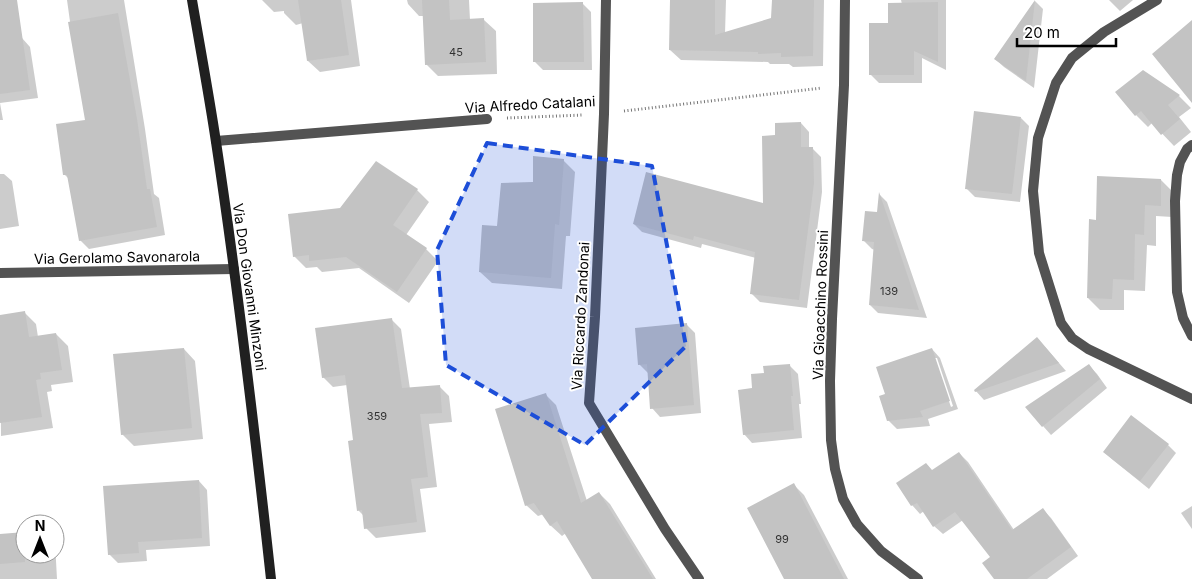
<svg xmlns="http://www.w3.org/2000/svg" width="1192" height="579" viewBox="0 0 1192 579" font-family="Inter,sans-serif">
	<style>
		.shadow { fill: #0003; fill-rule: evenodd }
		.building { fill: #c3c3c3 }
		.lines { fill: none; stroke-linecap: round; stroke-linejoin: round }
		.path { stroke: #757575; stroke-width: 3; stroke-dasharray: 1 2.5; stroke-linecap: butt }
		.street { stroke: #535353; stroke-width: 10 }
		.secondary { stroke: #202020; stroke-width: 10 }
		.marked { fill: #1d4ed8; fill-opacity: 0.2; stroke: #1d4ed8; stroke-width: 4; stroke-dasharray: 10 6; stroke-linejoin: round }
		.labels { text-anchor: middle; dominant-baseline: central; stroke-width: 4; stroke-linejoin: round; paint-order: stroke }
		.number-label { font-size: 11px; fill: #313131 }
		.street-label { font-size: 14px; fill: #000; stroke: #fff }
	</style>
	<rect width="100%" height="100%" fill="#fff"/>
	<!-- shadow -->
	<path class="shadow" d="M 67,0 L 124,0 L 145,129 L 154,194 L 159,198 L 165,235 L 89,249 L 80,240 L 69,179 L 65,175 L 87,121 L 72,36 Z
		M 262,0 L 351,0 L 360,66 L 320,72 L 308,61 L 303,23 L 296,25 L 284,13 L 284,11 L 274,12 Z
		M 407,0 L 469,0 L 470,20 L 484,20 L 496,31 L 497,74 L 438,76 L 426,64 L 424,16 L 419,16 L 408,4 Z
		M 671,0 L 726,0 L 725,34 L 773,19 L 773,0 L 824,0 L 823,66 L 793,67 L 789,64 L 770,64 L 768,62 L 681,60 L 670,50 Z
		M 901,0 L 946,0 L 946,70 L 922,58 L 922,83 L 879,83 L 871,75 L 890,25 L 902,4 Z
		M 1109,0 L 1133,0 L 1120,11 Z
		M 1035,1 L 1043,9 L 1034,88 L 1004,67 L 995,59 Z
		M 583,4 L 591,12 L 592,70 L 543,70 L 535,62 Z
		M 22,38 L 30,47 L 38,98 L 0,103 L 3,120 L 0,120 L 0,41 Z
		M 1143,71 L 1179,96 L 1191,108 L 1179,117 L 1191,132 L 1174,146 L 1152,123 L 1148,127 L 1136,115 L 1117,92 Z
		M 1021,118 L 1029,126 L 1020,202 L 975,197 L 966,188 Z
		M 801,123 L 809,132 L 809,148 L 812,148 L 821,157 L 822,192 L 807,308 L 760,302 L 751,293 L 756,258 L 702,244 L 701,248 L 642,232 L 634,224 L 765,204 L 776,137 Z
		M 563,160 L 575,172 L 570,236 L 566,236 L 562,289 L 492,283 L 480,272 L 498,228 L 535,183 Z
		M 0,174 L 4,174 L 12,181 L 19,226 L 0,229 Z
		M 1161,180 L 1173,192 L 1172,217 L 1156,216 L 1156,246 L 1147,245 L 1145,291 L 1124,290 L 1124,310 L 1100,310 L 1088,298 L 1098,221 Z
		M 417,190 L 429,202 L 406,235 L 426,249 L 438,261 L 409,303 L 359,268 L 322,272 L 317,267 L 306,268 L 294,256 L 341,209 Z
		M 880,195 L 887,202 L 927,318 L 878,313 L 870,305 L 875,250 L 872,249 L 864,241 L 878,213 Z
		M 24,312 L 36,324 L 38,337 L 56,334 L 68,346 L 73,382 L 51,385 L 52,391 L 47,392 L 53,428 L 1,436 L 0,316 Z
		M 391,319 L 401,329 L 410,389 L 439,386 L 449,396 L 452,422 L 429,424 L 437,487 L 420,489 L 426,532 L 376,538 L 366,528 L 364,516 L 358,510 L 355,441 L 347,385 L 333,387 L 323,377 Z
		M 687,325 L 695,333 L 701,413 L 660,417 L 652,408 L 648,373 L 639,364 Z
		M 1045,347 L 1066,371 L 984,400 L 975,390 Z
		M 184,349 L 195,361 L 203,439 L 134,446 L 122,434 Z
		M 932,349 L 940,358 L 958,409 L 928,419 L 930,426 L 897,429 L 888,420 L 887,395 ZM 934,358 L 937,358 L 953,406 L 951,407 Z
		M 790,366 L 798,374 L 801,404 L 799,404 L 802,438 L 752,443 L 744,434 L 753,389 L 766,374 Z
		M 1089,366 L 1097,374 L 1107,388 L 1051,435 L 1027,408 Z
		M 545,394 L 556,405 L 587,501 L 599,493 L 610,504 L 656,579 L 594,579 L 566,533 L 562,536 L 550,525 L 544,514 L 538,516 L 526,505 Z
		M 1168,445 L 1176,453 L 1149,489 L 1113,460 L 1104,452 Z
		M 959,453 L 968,462 L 1014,530 L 1043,510 L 1051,518 L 1078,556 L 1047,579 L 995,579 L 992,557 L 963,520 L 943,534 L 934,526 L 924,511 L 920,514 L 912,505 L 933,471 Z
		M 199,481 L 207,490 L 210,546 L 146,550 L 147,561 L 118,563 L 109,554 Z
		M 794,485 L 804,495 L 848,579 L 786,579 Z
		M 1192,506 L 1192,529 L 1181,513 Z
		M 25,533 L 25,554 L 55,554 L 55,542 L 57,579 L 0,579 L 0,535 Z"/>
	<!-- building -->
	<path class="building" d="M 0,0 L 17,0 L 30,90 L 0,94 Z
		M 298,0 L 341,0 L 349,55 L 307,61 Z
		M 422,0 L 449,0 L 450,20 L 484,18 L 486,62 L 425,65 Z
		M 670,0 L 715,0 L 715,35 L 771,18 L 772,0 L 814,0 L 813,56 L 781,57 L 781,53 L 758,54 L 758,52 L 669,50 Z
		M 1035,0 L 1026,81 L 994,59 Z
		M 583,2 L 584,62 L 533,62 L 533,3 Z
		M 938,2 L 938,62 L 914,51 L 914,75 L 869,75 L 869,23 L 888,23 L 888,3 Z
		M 118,13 L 137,119 L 147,189 L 150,189 L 157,227 L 79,241 L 67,175 L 63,175 L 56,124 L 85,120 L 68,22 Z
		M 1192,20 L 1192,103 L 1152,54 Z
		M 1143,70 L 1180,95 L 1168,105 L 1180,119 L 1161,135 L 1141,111 L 1135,116 L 1115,92 Z
		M 974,111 L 1021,117 L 1012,194 L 965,189 Z
		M 801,122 L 801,147 L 813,147 L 814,183 L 799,300 L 750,294 L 755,252 L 694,236 L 693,240 L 633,224 L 646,172 L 763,203 L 762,136 L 775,135 L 775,123 Z
		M 533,156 L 564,159 L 559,225 L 555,224 L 551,278 L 479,272 L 482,225 L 497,226 L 501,183 L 533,182 Z
		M 376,161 L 418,189 L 393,225 L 427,248 L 397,292 L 346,257 L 309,261 L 309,255 L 293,257 L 288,214 L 340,208 Z
		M 1097,176 L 1161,179 L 1161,206 L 1145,205 L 1144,235 L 1135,234 L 1134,280 L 1113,279 L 1112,299 L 1087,298 L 1089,219 L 1096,220 Z
		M 879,192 L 897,244 L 919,310 L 869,305 L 874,242 L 862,241 L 865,211 L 877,212 Z
		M 25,311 L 29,337 L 56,333 L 62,370 L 40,373 L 41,379 L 36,380 L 42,417 L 0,423 L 0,315 Z
		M 392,318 L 402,388 L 440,385 L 442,413 L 420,414 L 428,477 L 411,479 L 417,522 L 364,529 L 362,510 L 357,511 L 348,441 L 353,440 L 345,375 L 322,378 L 315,328 Z
		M 687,323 L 694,405 L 650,409 L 647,364 L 638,365 L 635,328 Z
		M 1037,337 L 1059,363 L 975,392 L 974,390 Z
		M 184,348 L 192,428 L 121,435 L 113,354 Z
		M 932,348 L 950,401 L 920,411 L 923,417 L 887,421 L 879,396 L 885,394 L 876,367 Z
		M 790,364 L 793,396 L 791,396 L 794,430 L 743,435 L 738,390 L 752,388 L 751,374 L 764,373 L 763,366 Z
		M 1089,364 L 1100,379 L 1042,427 L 1025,407 Z
		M 546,393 L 581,503 L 599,492 L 653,579 L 592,579 L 557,521 L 550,526 L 534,503 L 525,506 L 495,409 Z
		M 1131,415 L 1169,444 L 1140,481 L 1103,452 Z
		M 959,452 L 1012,530 L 1043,508 L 1071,547 L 1027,579 L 994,579 L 982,563 L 990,557 L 955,512 L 933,527 L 917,503 L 911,506 L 896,483 L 926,463 L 932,470 Z
		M 199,480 L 202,538 L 138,542 L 139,553 L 108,555 L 103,486 Z
		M 794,483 L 844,579 L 784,579 L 747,508 Z
		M 25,532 L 25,562 L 0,564 L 0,534 Z"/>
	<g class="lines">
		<!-- path -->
		<path class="path" d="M 624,111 L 822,88
			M 507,118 L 583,115"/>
		<!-- street -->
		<path class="street" d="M 606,0 L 604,114 L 595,317 L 589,403 L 665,529 L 699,579
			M 845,0 L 844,85 L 832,319 L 830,381 L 831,440 L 835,469 L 843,499 L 857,524 L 881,551 L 918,579
			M 1157,0 L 1104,32 L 1072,58 L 1056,83 L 1038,138 L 1033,191 L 1039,253 L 1061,323 L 1072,338 L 1088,349 L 1192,399
			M 216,141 L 487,119
			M 1192,145 L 1187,149 L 1180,162 L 1177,175 L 1175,201 L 1177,292 L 1183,318 L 1192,336
			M 0,273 L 234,269"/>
		<!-- secondary -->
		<path class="secondary" d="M 192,0 C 200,47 209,95 216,142 C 238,287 255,433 271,579"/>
	</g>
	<!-- marked area -->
	<path class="marked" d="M 487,143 L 652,166 L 686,346 L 585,445 L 446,365 L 437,250 Z"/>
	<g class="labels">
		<!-- number labels -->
		<g class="number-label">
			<text x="456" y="52">45</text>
			<text x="889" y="291">139</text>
			<text x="377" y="416">359</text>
			<text x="782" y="539">99</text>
		</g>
		<!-- street labels -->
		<g class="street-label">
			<text transform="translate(530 104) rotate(-3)">Via Alfredo Catalani</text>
			<text transform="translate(117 257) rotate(-1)">Via Gerolamo Savonarola</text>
			<text transform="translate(250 287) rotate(82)">Via Don Giovanni Minzoni</text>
			<text transform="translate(820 305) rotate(-88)">Via Gioacchino Rossini</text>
			<text transform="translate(580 316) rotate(-87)">Via Riccardo Zandonai</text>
		</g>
	</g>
	<!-- north arrow -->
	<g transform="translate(40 539)"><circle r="24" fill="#ffffff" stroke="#999999"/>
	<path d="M0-4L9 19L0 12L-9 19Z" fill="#000000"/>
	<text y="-8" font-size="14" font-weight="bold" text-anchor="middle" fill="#000000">N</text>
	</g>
	<!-- scale -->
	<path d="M1017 38v8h99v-8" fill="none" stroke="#000000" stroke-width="2.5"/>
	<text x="1024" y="38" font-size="15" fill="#000000" stroke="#ffffff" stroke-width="4" paint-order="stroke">20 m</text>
</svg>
